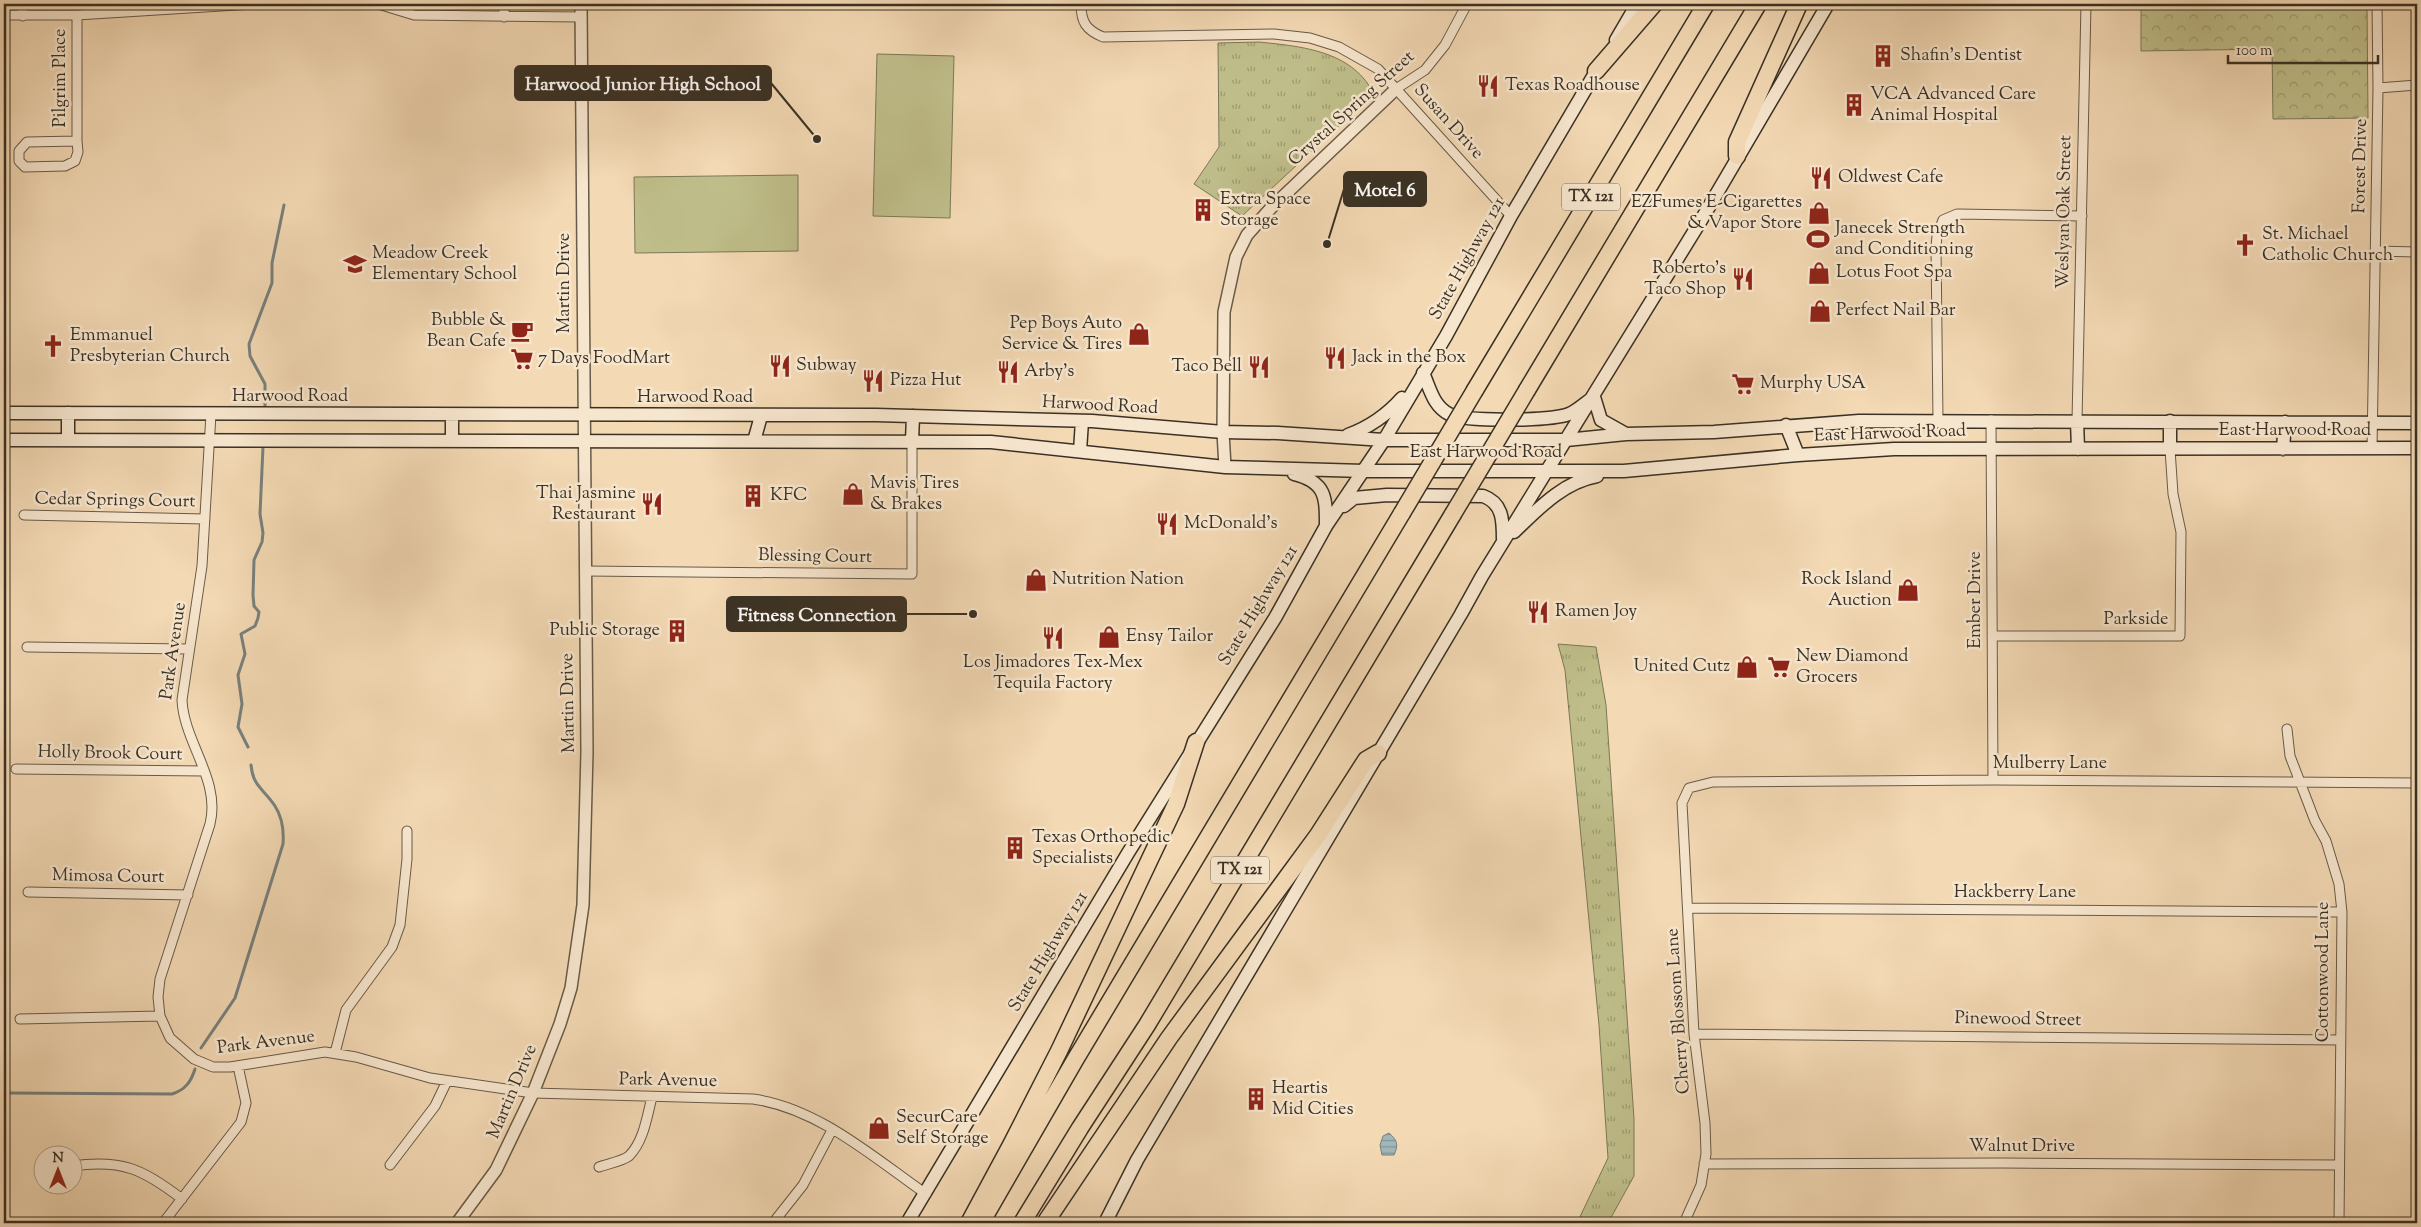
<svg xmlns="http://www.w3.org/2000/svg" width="2421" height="1227" viewBox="0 0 2421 1227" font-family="'Sorts Mill Goudy',serif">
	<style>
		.grass { fill: url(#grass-tufts); stroke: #7c7857 }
		.park { fill: url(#park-crowns); stroke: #7c7857 }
		.garden { fill: #bfbe8a; stroke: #7c7857 }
		.water { fill: url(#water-rules); stroke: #78817d }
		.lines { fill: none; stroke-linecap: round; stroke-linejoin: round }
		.stream { stroke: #78817d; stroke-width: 3 }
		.minor-casing { stroke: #685b48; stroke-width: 11 }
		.tertiary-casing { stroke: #685b48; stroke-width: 14 }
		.secondary-casing { stroke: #3a3124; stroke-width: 15 }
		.motorway-casing { stroke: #3a3124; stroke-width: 19 }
		.minor { stroke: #f7e6ce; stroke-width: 9 }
		.tertiary { stroke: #f7e6ce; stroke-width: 11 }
		.secondary { stroke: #f7e6ce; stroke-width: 12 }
		.motorway { stroke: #f3d9b4; stroke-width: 16 }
		.motorway-bridge-casing { stroke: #3a3124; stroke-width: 19; stroke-linecap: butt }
		.motorway-bridge { stroke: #f3d9b4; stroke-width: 16 }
		.labels { text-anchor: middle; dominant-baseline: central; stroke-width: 5; stroke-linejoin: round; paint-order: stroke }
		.shield { fill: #f7e6ce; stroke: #736757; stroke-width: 1 }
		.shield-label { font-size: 16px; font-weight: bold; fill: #3a3124 }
		.poi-label { font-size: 18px; fill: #3a3124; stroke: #f7e6ce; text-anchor: start }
		.street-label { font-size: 18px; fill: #3a3124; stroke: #f7e6ce }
		.leader { fill: none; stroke: #3a3124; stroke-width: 2 }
		.callout-dot { fill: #3a3124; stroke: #f7e6ce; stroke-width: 2 }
		.callout { fill: #3a3124; stroke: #3a3124; stroke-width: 2 }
		.callout-label { font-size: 19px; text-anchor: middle; font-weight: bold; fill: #fff }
	</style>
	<defs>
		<pattern id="grass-tufts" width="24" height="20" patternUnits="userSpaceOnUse" patternTransform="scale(1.25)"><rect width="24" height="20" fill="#bfbe8a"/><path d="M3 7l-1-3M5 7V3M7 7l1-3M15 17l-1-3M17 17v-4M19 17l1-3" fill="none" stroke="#9c9b71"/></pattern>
		<pattern id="park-crowns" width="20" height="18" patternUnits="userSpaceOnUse" patternTransform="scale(1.25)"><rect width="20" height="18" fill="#bfbe8a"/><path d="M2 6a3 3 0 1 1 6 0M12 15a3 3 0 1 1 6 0" fill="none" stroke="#9c9b71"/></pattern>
		<pattern id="water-rules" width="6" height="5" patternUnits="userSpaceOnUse" patternTransform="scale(1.25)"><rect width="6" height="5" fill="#a1b7b9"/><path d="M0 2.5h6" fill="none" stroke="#849596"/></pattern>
	</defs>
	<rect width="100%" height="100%" fill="#f3d9b4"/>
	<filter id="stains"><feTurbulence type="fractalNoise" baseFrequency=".004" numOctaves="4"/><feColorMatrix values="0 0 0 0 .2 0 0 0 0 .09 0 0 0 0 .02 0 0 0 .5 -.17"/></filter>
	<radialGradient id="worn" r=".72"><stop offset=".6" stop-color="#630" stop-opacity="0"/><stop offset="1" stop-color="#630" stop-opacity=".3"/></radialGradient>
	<!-- grass -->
	<path class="grass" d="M 1259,42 C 1298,46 1347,50 1370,87 L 1369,98 L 1242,216 L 1194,184 L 1219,147 L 1218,43 Z
		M 1558,644 L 1596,647 L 1606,705 L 1634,1119 L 1634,1176 L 1608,1223 L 1577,1223 L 1608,1158 L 1599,1025 L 1565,670 Z"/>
	<!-- park -->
	<path class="park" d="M 2141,4 L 2367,4 L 2368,118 L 2273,119 L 2272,49 L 2141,51 Z"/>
	<!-- garden -->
	<path class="garden" d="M 877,54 L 954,56 L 950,218 L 873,216 Z
		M 798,175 L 798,251 L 635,253 L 634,177 Z"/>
	<!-- water -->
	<path class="water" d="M 1389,1133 C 1397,1140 1399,1144 1394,1155 L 1382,1155 L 1380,1145 L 1383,1136 Z"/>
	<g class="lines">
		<!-- stream -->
		<path class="stream" d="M 265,406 L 265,384 L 250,356 L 249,344 L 272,283 L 272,263 L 284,205
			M 248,747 L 238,727 L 242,704 L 238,675 L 245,654 L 241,634 L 255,626 L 258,618 L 259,612 L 254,606 L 253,595 L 254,560 L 262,542 L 263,533 L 260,514 L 263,447
			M 201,1048 L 235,998 L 283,844 C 284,831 282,817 275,806 C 264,789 253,787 251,765
			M 4,1093 L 172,1094 C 185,1090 191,1082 195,1069"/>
		<defs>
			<path id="minor" d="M 22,4 L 23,16
				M 378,4 L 414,15 L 581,17
				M 504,4 L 504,17
				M 1081,4 C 1081,22 1086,30 1103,37 L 1274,34 L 1310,38 L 1339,47 L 1378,69 L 1511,216
				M 4,15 L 77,15 L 253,4
				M 77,15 L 77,141 L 27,142 L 19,151 L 19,161 L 25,167 L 65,166 L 75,161 L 78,152 L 77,141
				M 2378,88 L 2417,85
				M 1396,89 L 1425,70 L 1445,45 L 1467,4
				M 2376,251 L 2417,252
				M 211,414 L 202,566 L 182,700 C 184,743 221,780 210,824 L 160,979 L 158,997 L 160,1016 L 170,1038 L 194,1059 L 213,1067 L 230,1067 L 325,1052 L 356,1057 L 430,1078 L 533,1093 L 753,1099 C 818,1108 873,1157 926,1194
				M 1938,420 L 1936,247 L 1937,236 L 1943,220 L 1957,214 L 2082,216
				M 1991,420 L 1993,780
				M 2077,421 L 2086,4
				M 2372,449 L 2378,88 L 2377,4
				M 24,515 L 205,519
				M 585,571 L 912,574 L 912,441
				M 1992,636 L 2180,636 L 2181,532 L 2173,494 L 2170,449
				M 27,647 L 189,649
				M 2287,729 L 2290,756 L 2315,821 L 2326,841 L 2339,884 L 2342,912 L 2339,1223
				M 16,769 L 204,771
				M 28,892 L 188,895
				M 1688,908 L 2342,912
				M 20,1019 L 160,1016
				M 1694,1034 L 2341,1040
				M 335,1053 L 346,1010 L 392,947 L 400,925 L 407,859 L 407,831
				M 1704,1164 L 2001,1163 L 2339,1165
				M 390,1165 L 435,1106 L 447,1081
				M 72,1166 C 122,1159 143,1169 182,1199
				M 599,1167 C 607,1164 623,1161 629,1156 C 644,1141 647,1116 652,1097
				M 163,1223 L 241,1122 L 246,1103 L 238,1066
				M 773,1223 L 803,1185 L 832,1130
				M 1684,1223 L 1701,1185 L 1706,1154 L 1705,1123 L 1694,1034 L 1682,803 L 1689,788 L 1713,782 L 1993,780 L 2417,783"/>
			<path id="tertiary" d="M 1225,467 L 1223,432 L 1224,312 L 1236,257 L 1247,235 L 1271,208 L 1396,89
				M 457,1223 L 496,1170 L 533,1093 L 560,1024 L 571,988 L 583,905 L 587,752 L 581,4"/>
			<path id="secondary" d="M 1616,40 L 1637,4
				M 1423,373 C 1430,388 1433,406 1449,414 C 1466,422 1551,421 1569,414 C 1577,411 1586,402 1594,397 L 1601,420 L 1626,434
				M 4,413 L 876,415 L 1092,421 L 1223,432 L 1278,433 L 1384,440 L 1566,440 L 1626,434 L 1714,432 L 1859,421 L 2417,423
				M 452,415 L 452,439
				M 2077,421 L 2078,449
				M 2170,421 L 2170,449
				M 1786,425 L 1798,455
				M 1348,435 C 1370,427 1386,416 1402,398
				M 4,440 L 991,442 L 1225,467 L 1364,471 L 1624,471 L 1798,455 L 1894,449 L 2417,448
				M 68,440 L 68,413
				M 754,441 L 761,416
				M 912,441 L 913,416
				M 2283,449 L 2285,422
				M 1080,451 L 1082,421
				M 1294,474 C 1326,482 1326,497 1326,526
				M 1344,506 L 1354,498 L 1387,495 L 1483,496 C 1503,503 1503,521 1503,539
				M 1514,532 C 1538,509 1563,482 1597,476
				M 907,1223 L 1128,853 L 1275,618 L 1326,526 L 1384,440 L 1446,336 L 1511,216 L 1601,63
				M 1105,1223 L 1137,1160 L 1461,614 L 1482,576 L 1700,222 L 1828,4"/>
			<path id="motorway" d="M 1596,71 L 1654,4
				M 1737,156 L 1737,142 L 1799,4
				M 1475,390 L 1706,4
				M 1527,390 L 1758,4
				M 969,1223 L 1011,1145 L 1059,1051 L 1176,804 L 1196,742
				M 981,1223 L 1075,1060 L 1402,513
				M 1022,1223 L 1080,1128 L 1147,1025 L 1453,514
				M 1045,1223 L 1169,1038 L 1318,835 L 1366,760 L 1378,753"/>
		</defs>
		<!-- minor casing -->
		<use href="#minor" class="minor-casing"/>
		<!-- tertiary casing -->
		<use href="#tertiary" class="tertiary-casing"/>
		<!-- secondary casing -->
		<use href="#secondary" class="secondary-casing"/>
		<!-- motorway casing -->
		<use href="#motorway" class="motorway-casing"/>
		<!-- minor -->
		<use href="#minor" class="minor"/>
		<!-- tertiary -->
		<use href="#tertiary" class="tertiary"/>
		<!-- secondary -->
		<use href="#secondary" class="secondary"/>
		<!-- motorway -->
		<use href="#motorway" class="motorway"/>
		<defs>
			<path id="motorway-bridge" d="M 1402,513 L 1475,390
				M 1453,514 L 1527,390"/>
		</defs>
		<!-- motorway-bridge casing -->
		<use href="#motorway-bridge" class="motorway-bridge-casing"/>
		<!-- motorway-bridge -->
		<use href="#motorway-bridge" class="motorway-bridge"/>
	</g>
	<!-- icons -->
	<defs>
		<symbol id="building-bare" viewBox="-9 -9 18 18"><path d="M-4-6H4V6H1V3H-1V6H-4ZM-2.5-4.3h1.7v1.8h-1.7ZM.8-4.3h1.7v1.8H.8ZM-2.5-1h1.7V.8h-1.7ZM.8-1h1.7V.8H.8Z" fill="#8f2418" stroke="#f7e6ce" stroke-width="2.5" paint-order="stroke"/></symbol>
		<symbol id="restaurant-bare" viewBox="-9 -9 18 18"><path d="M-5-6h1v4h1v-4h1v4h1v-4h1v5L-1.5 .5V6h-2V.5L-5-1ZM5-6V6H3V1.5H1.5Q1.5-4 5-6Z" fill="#8f2418" stroke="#f7e6ce" stroke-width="2.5" paint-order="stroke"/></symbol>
		<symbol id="shop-bare" viewBox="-9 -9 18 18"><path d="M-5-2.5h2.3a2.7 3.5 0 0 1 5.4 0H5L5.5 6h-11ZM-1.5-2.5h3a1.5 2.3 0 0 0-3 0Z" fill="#8f2418" stroke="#f7e6ce" stroke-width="2.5" paint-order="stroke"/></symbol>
		<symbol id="stadium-bare" viewBox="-9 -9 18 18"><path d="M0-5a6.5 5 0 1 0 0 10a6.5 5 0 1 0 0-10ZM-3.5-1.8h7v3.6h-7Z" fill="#8f2418" stroke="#f7e6ce" stroke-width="2.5" paint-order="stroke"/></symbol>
		<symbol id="church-bare" viewBox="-9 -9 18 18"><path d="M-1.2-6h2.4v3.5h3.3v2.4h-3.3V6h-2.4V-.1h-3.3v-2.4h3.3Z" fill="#8f2418" stroke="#f7e6ce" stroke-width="2.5" paint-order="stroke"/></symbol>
		<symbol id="school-bare" viewBox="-9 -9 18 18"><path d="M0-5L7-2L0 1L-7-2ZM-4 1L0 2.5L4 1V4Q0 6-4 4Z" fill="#8f2418" stroke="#f7e6ce" stroke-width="2.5" paint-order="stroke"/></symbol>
		<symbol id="cafe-bare" viewBox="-9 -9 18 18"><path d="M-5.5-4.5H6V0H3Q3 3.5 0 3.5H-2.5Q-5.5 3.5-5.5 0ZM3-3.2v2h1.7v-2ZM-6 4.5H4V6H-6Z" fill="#8f2418" stroke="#f7e6ce" stroke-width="2.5" paint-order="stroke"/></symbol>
		<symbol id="supermarket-bare" viewBox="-9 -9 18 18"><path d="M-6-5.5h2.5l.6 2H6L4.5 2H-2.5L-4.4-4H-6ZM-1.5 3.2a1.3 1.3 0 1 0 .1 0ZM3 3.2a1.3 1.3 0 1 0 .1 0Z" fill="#8f2418" stroke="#f7e6ce" stroke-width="2.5" paint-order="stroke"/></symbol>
	</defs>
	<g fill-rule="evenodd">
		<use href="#building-bare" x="1867" y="40" width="32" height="32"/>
		<use href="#restaurant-bare" x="1472" y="70" width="32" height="32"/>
		<use href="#building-bare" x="1838" y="89" width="32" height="32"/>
		<use href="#restaurant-bare" x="1805" y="162" width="32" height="32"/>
		<use href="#building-bare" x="1187" y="194" width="32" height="32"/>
		<use href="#shop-bare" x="1803" y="197" width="32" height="32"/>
		<use href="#stadium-bare" x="1802" y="223" width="32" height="32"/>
		<use href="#church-bare" x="2229" y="229" width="32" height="32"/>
		<use href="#school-bare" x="339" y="248" width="32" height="32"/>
		<use href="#shop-bare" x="1803" y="257" width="32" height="32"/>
		<use href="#restaurant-bare" x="1727" y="263" width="32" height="32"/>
		<use href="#shop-bare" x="1804" y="295" width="32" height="32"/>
		<use href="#cafe-bare" x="506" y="315" width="32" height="32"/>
		<use href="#shop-bare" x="1123" y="318" width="32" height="32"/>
		<use href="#church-bare" x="37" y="330" width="32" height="32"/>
		<use href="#restaurant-bare" x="1319" y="342" width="32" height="32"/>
		<use href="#supermarket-bare" x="506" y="343" width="32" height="32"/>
		<use href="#restaurant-bare" x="764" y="350" width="32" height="32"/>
		<use href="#restaurant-bare" x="1243" y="351" width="32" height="32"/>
		<use href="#restaurant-bare" x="992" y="356" width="32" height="32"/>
		<use href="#restaurant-bare" x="857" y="365" width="32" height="32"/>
		<use href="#supermarket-bare" x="1727" y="368" width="32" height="32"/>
		<use href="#shop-bare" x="837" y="478" width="32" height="32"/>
		<use href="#building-bare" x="737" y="480" width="32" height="32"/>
		<use href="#restaurant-bare" x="636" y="488" width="32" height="32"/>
		<use href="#restaurant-bare" x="1151" y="508" width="32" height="32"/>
		<use href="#shop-bare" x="1020" y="564" width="32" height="32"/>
		<use href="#shop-bare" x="1892" y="574" width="32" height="32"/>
		<use href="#restaurant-bare" x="1522" y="596" width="32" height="32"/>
		<use href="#building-bare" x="661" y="615" width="32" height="32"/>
		<use href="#shop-bare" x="1093" y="621" width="32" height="32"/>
		<use href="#restaurant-bare" x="1037" y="622" width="32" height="32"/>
		<use href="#shop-bare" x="1731" y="651" width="32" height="32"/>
		<use href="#supermarket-bare" x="1763" y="651" width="32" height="32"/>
		<use href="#building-bare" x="999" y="832" width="32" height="32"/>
		<use href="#building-bare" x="1240" y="1083" width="32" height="32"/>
		<use href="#shop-bare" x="863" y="1112" width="32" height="32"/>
	</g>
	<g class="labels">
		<!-- shield labels -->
		<g class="shield">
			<rect x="1562" y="183.5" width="58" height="27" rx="4"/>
			<rect x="1211" y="856.5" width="58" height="27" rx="4"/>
		</g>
		<g class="shield-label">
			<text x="1591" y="197">TX 121</text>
			<text x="1240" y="870">TX 121</text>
		</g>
		<!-- poi labels -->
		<g class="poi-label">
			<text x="1900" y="56">Shafin's Dentist</text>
			<text x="1505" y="86">Texas Roadhouse</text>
			<text x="1870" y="95">VCA Advanced Care<tspan x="1870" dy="21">Animal Hospital</tspan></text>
			<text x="1838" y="178">Oldwest Cafe</text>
			<text x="1220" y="200">Extra Space<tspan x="1220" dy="21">Storage</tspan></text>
			<text x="1802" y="203" text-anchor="end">EZFumes E-Cigarettes<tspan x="1802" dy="21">&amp; Vapor Store</tspan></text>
			<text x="1835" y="229">Janecek Strength<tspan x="1835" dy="21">and Conditioning</tspan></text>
			<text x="2262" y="235">St. Michael<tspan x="2262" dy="21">Catholic Church</tspan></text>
			<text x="372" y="254">Meadow Creek<tspan x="372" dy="21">Elementary School</tspan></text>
			<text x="1726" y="269" text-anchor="end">Roberto's<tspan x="1726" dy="21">Taco Shop</tspan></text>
			<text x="1836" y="273">Lotus Foot Spa</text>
			<text x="1836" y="311">Perfect Nail Bar</text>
			<text x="506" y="321" text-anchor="end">Bubble &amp;<tspan x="506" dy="21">Bean Cafe</tspan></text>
			<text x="1122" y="324" text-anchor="end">Pep Boys Auto<tspan x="1122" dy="21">Service &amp; Tires</tspan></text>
			<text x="70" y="336">Emmanuel<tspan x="70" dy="21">Presbyterian Church</tspan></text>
			<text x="1352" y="358">Jack in the Box</text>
			<text x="538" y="359">7 Days FoodMart</text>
			<text x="796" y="366">Subway</text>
			<text x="1242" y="367" text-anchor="end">Taco Bell</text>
			<text x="1024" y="372">Arby's</text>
			<text x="890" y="381">Pizza Hut</text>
			<text x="1760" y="384">Murphy USA</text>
			<text x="870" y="484">Mavis Tires<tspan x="870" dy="21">&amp; Brakes</tspan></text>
			<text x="636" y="494" text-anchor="end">Thai Jasmine<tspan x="636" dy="21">Restaurant</tspan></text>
			<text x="770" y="496">KFC</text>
			<text x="1184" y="524">McDonald's</text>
			<text x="1052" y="580">Nutrition Nation</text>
			<text x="1892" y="580" text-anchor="end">Rock Island<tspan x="1892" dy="21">Auction</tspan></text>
			<text x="1555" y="612">Ramen Joy</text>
			<text x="660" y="631" text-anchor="end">Public Storage</text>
			<text x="1126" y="637">Ensy Tailor</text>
			<text x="1796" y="657">New Diamond<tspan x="1796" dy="21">Grocers</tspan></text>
			<text x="1053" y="663" text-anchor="middle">Los Jimadores Tex-Mex<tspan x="1053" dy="21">Tequila Factory</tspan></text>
			<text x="1730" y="667" text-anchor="end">United Cutz</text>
			<text x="1032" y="838">Texas Orthopedic<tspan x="1032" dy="21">Specialists</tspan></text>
			<text x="1272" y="1089">Heartis<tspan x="1272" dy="21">Mid Cities</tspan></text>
			<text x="896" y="1118">SecurCare<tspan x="896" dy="21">Self Storage</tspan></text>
		</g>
		<!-- street labels -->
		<g class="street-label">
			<text transform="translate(61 78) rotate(-90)">Pilgrim Place</text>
			<text transform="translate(1352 109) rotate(-42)">Crystal Spring Street</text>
			<text transform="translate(1448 122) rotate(48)">Susan Drive</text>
			<text transform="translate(2361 166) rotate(-89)">Forest Drive</text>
			<text transform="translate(2065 212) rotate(-89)">Weslyan Oak Street</text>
			<text transform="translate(1468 259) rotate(-61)">State Highway 121</text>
			<text transform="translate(565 283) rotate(-90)">Martin Drive</text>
			<text x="290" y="397">Harwood Road</text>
			<text x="695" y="398">Harwood Road</text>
			<text transform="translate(1100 406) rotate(3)">Harwood Road</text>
			<text x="2295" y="431">East Harwood Road</text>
			<text transform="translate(1890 434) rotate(-2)">East Harwood Road</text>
			<text x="1486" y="453">East Harwood Road</text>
			<text transform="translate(115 501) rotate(1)">Cedar Springs Court</text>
			<text transform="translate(815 557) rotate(1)">Blessing Court</text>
			<text transform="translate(1976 600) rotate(-90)">Ember Drive</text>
			<text transform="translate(1259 606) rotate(-59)">State Highway 121</text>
			<text x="2136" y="620">Parkside</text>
			<text transform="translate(174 651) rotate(-82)">Park Avenue</text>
			<text transform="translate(569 703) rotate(-91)">Martin Drive</text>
			<text transform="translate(110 754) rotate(1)">Holly Brook Court</text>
			<text x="2050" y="764">Mulberry Lane</text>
			<text transform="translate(108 877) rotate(1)">Mimosa Court</text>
			<text x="2015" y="893">Hackberry Lane</text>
			<text transform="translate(1049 952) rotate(-59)">State Highway 121</text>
			<text transform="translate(2324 972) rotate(-90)">Cottonwood Lane</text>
			<text transform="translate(1679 1011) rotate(-94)">Cherry Blossom Lane</text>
			<text transform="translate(2018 1020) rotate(1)">Pinewood Street</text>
			<text transform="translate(266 1043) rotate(-7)">Park Avenue</text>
			<text transform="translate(668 1081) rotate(1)">Park Avenue</text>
			<text transform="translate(513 1092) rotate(-67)">Martin Drive</text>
			<text x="2022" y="1147">Walnut Drive</text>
		</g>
	</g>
	<!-- callouts -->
	<path class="leader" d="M817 139L771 83M1327 244L1344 189M973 614L906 614"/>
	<g class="callout-dot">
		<circle cx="817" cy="139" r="5"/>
		<circle cx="1327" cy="244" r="5"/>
		<circle cx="973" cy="614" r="5"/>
	</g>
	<g class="callout">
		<rect x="515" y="66" width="256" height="34" rx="5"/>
		<rect x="1344" y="172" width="82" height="34" rx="5"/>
		<rect x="727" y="597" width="179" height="34" rx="5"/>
	</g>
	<g class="callout-label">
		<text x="643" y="90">Harwood Junior High School</text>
		<text x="1385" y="196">Motel 6</text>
		<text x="817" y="621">Fitness Connection</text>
	</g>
	<!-- margin -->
	<rect width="2421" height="1227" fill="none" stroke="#f3d9b4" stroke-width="20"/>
	<rect x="5" y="5" width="2411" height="1217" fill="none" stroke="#3a3124" stroke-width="2.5"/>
	<rect x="10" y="10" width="2401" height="1207" fill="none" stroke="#3a3124"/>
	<!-- north arrow -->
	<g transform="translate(58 1170)"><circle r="24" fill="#f7e6ce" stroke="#ab9e8a"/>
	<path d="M0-4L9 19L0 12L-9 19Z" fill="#8f2418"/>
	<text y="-8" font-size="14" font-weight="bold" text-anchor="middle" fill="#3a3124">N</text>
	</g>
	<!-- scale -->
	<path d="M2228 55v8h150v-8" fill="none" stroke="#3a3124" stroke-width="2.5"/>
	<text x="2236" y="55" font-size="15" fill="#3a3124" stroke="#f7e6ce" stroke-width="4" paint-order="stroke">100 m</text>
	<rect width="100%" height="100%" filter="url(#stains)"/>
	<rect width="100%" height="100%" fill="url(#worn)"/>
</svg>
